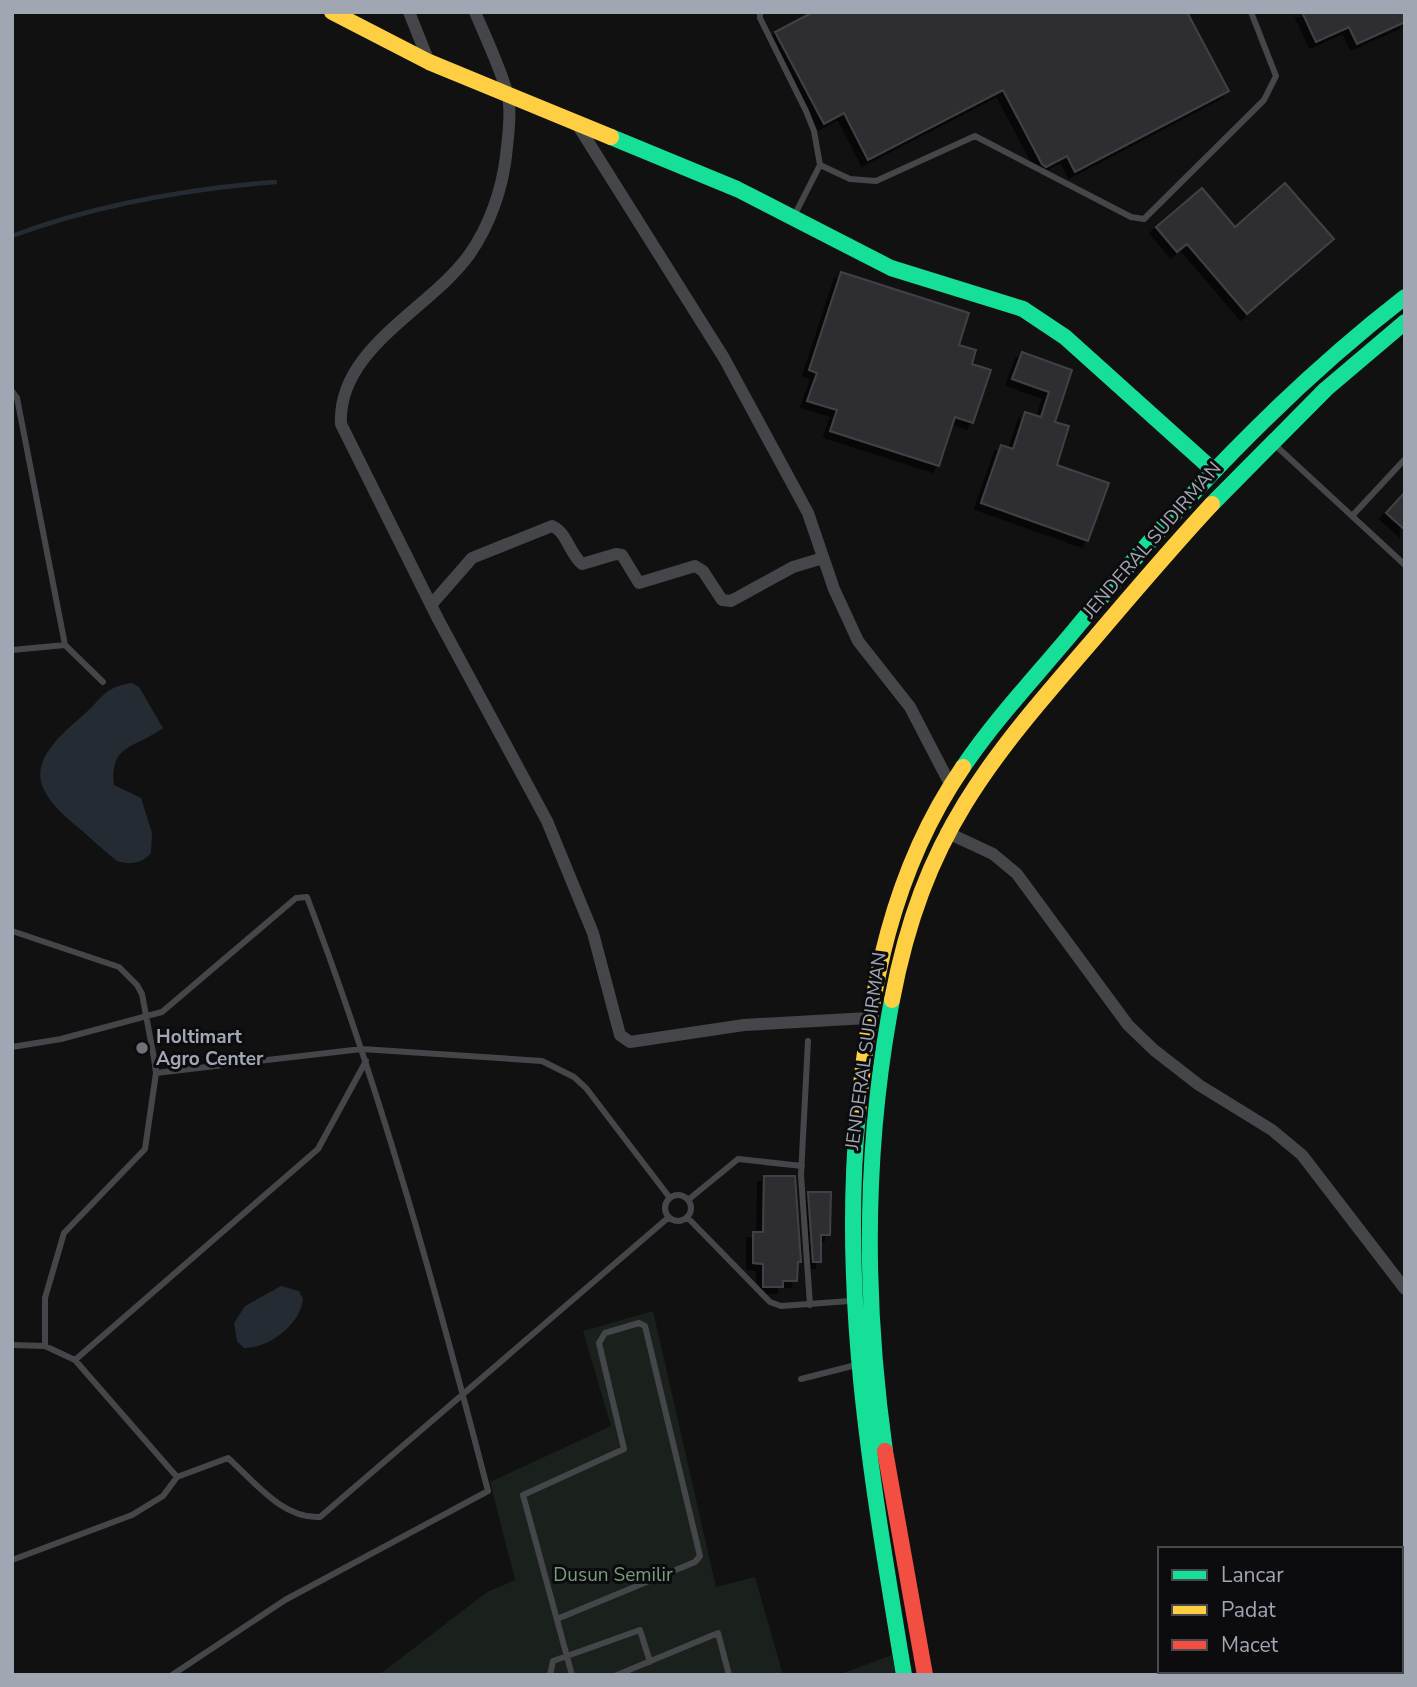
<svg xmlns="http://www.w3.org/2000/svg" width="1417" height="1687" viewBox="0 0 1417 1687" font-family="'Nunito Sans',sans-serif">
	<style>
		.green { fill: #1a201b }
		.water { fill: #252b32 }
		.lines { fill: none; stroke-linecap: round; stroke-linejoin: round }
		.stream { stroke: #252b32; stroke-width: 4.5 }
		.building { fill: #2f2f30; stroke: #404145; stroke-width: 2; filter: url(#shadow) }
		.lane { stroke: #45464a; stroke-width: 6 }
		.street { stroke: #45464a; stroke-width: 12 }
		.fast { stroke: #16e098; stroke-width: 16 }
		.slow { stroke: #ffcf43; stroke-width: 16 }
		.jam { stroke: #f24e42; stroke-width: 16 }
		.poi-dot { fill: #6f727a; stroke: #0c0b0d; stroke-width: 2.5 }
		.labels { text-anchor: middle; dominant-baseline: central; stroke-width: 6; stroke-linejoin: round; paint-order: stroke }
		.street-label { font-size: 19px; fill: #a1a6b3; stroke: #0c0b0d }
		.poi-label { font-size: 19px; font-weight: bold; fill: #a1a6b3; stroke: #0c0b0d; text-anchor: start }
		.park-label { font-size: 19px; fill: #789e7c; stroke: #0c0b0d }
	</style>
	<defs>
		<filter id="shadow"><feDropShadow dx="-6" dy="6" stdDeviation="0" flood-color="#0009"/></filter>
	</defs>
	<rect width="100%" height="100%" fill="#111"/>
	<!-- green -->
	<path class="green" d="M 653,1311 L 716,1587 L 755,1577 L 783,1675 L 379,1675 L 487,1592 L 515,1580 L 490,1482 L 611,1426 L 583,1331 Z
		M 892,1655 L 895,1675 L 838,1675 Z"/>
	<!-- water -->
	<path class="water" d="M 132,683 L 139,687 L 163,728 C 136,748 109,744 114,785 L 141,798 L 152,833 L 151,853 C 141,864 131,865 117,861 C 104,851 93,840 80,829 C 27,786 27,763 80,718 C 101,701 102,687 132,683 Z
		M 281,1286 L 299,1291 L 303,1299 C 301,1324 268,1349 244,1348 L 237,1341 L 234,1323 L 245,1306 Z"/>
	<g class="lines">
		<!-- stream -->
		<path class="stream" d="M 12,236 C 95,205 186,189 275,182
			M 1256,1671 L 1258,1675"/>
	</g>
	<!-- building -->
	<path class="building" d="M 813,12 L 1187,12 L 1229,91 L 1075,172 L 1067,156 L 1046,167 L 1042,164 L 1003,90 L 868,160 L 844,113 L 824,124 L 775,32 Z
		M 1302,12 L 1405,12 L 1405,22 L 1357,44 L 1349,27 L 1316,42 Z
		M 1285,183 L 1334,239 L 1247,314 L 1187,244 L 1177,252 L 1156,227 L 1202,188 L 1235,227 Z
		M 841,272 L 969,313 L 959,345 L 976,350 L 972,364 L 991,370 L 973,423 L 955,417 L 939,466 L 830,431 L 837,410 L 807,401 L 817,373 L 809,370 Z
		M 1022,352 L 1072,370 L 1055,422 L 1069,426 L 1057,465 L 1109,483 L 1088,541 L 981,503 L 1001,445 L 1013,449 L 1025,412 L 1041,417 L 1049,392 L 1012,379 Z
		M 1405,492 L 1405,530 L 1386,513 Z
		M 764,1176 L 795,1176 L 801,1262 L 798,1262 L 797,1281 L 783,1281 L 783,1287 L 763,1287 L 763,1264 L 753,1263 L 753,1232 L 763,1232 Z
		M 808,1192 L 831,1192 L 830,1235 L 821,1235 L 821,1262 L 813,1262 Z"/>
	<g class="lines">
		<!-- lane -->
		<path class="lane" d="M 760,12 L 760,18 L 806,111 L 814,131 L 820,165 L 793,218
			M 820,165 L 850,179 L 876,181 L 975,136 L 1131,217 L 1144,219 L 1264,100 L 1276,76 L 1251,12
			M 12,391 L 17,398 L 65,645 L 103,682
			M 1274,444 L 1405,565
			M 1352,516 L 1405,459
			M 12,650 L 65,645
			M 12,931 L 119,967 L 137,985 L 142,994 L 154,1058 L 156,1073 L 145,1149 L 64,1233 L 45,1298 L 45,1346
			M 808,1041 L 801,1175 L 810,1305
			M 12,1047 L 61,1039 L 162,1012 L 296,898 L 307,897 C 381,1091 436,1290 488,1491 L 285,1600 L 172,1675
			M 156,1073 L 362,1049 L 542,1061 L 574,1077 L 586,1088 L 670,1198
			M665 1208a13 13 0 1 1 26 0a13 13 0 1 1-26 0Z
			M 688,1200 L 738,1159 L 802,1166
			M 687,1217 L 770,1302 L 781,1306 L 850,1301
			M 12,1345 L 45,1346 L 75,1360 L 177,1477
			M 75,1360 L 318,1149 L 366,1061
			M 801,1379 L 852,1366
			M 12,1560 L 132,1515 L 163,1496 L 177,1477 L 228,1458 C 254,1481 282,1519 320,1517 L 669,1217
			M 557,1619 L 695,1562 L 700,1556 L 645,1326 L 639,1323 L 605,1333 L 599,1343 L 624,1449 L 523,1495 L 572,1675
			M 550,1675 L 553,1661 L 640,1630 L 650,1662
			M 617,1675 L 718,1633 L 729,1675"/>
		<!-- street -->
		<path class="street" d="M 409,12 L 429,62
			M 475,12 C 486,38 499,65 507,92 C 512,110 508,137 506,156 C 502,190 489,227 469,255 C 429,310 337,349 341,424 L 438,619 L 547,821 L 593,933 L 620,1035 L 630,1042 L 744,1025 L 868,1018
			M 577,124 L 724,358 L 808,513 L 834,589 L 858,641 L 910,707 L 950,784
			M 431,605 L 472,558 L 552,526 C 567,532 569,553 582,564 L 616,554 L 622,555 L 639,583 L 695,566 L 703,571 L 722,600 L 731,601 L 793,567 L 823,558
			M 946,832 L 993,854 L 1017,874 L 1128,1025 L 1154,1050 L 1199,1085 L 1272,1130 L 1302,1155 L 1405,1289"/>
		<!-- fast -->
		<path class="fast" d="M 611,137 L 737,189 L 891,268 L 1023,309 L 1065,337 L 1214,471
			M 1212,504 L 1326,389 L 1405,322
			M 963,767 C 997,717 1039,673 1077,627 C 1177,506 1281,393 1405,297
			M 858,1113 C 840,1304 873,1488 904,1675
			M 885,1451 C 864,1302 864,1147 892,1000"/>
		<!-- slow -->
		<path class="slow" d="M 332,12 L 429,62 L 611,137
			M 892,1000 C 923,836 988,761 1093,640 C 1132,594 1171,548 1212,504
			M 858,1113 C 870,989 891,872 963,767"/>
		<!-- jam -->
		<path class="jam" d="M 885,1451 L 925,1675"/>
	</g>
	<!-- markers -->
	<circle class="poi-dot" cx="142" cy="1048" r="7"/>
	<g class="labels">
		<!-- street labels -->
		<g class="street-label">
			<text transform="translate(1152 540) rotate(-49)">JENDERAL SUDIRMAN</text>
			<text transform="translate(866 1051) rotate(-82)">JENDERAL SUDIRMAN</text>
		</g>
		<!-- poi labels -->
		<g class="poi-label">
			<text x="156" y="1037">Holtimart<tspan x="156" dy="22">Agro Center</tspan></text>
		</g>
		<!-- park labels -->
		<g class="park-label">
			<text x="613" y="1575">Dusun Semilir</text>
		</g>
	</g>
	<!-- border -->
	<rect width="1417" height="1687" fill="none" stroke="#a1a6b3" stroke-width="28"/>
	<!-- legend -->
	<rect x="1158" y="1547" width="245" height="126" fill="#0c0b0d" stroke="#48494f" stroke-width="2"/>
	<rect x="1172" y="1570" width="35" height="10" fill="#16e098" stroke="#48494f" stroke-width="2"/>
	<text x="1221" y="1582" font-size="21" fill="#a1a6b3">Lancar</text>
	<rect x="1172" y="1605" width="35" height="10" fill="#ffcf43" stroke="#48494f" stroke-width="2"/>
	<text x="1221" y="1617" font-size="21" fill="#a1a6b3">Padat</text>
	<rect x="1172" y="1640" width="35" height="10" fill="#f24e42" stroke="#48494f" stroke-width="2"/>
	<text x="1221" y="1652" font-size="21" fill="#a1a6b3">Macet</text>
</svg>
